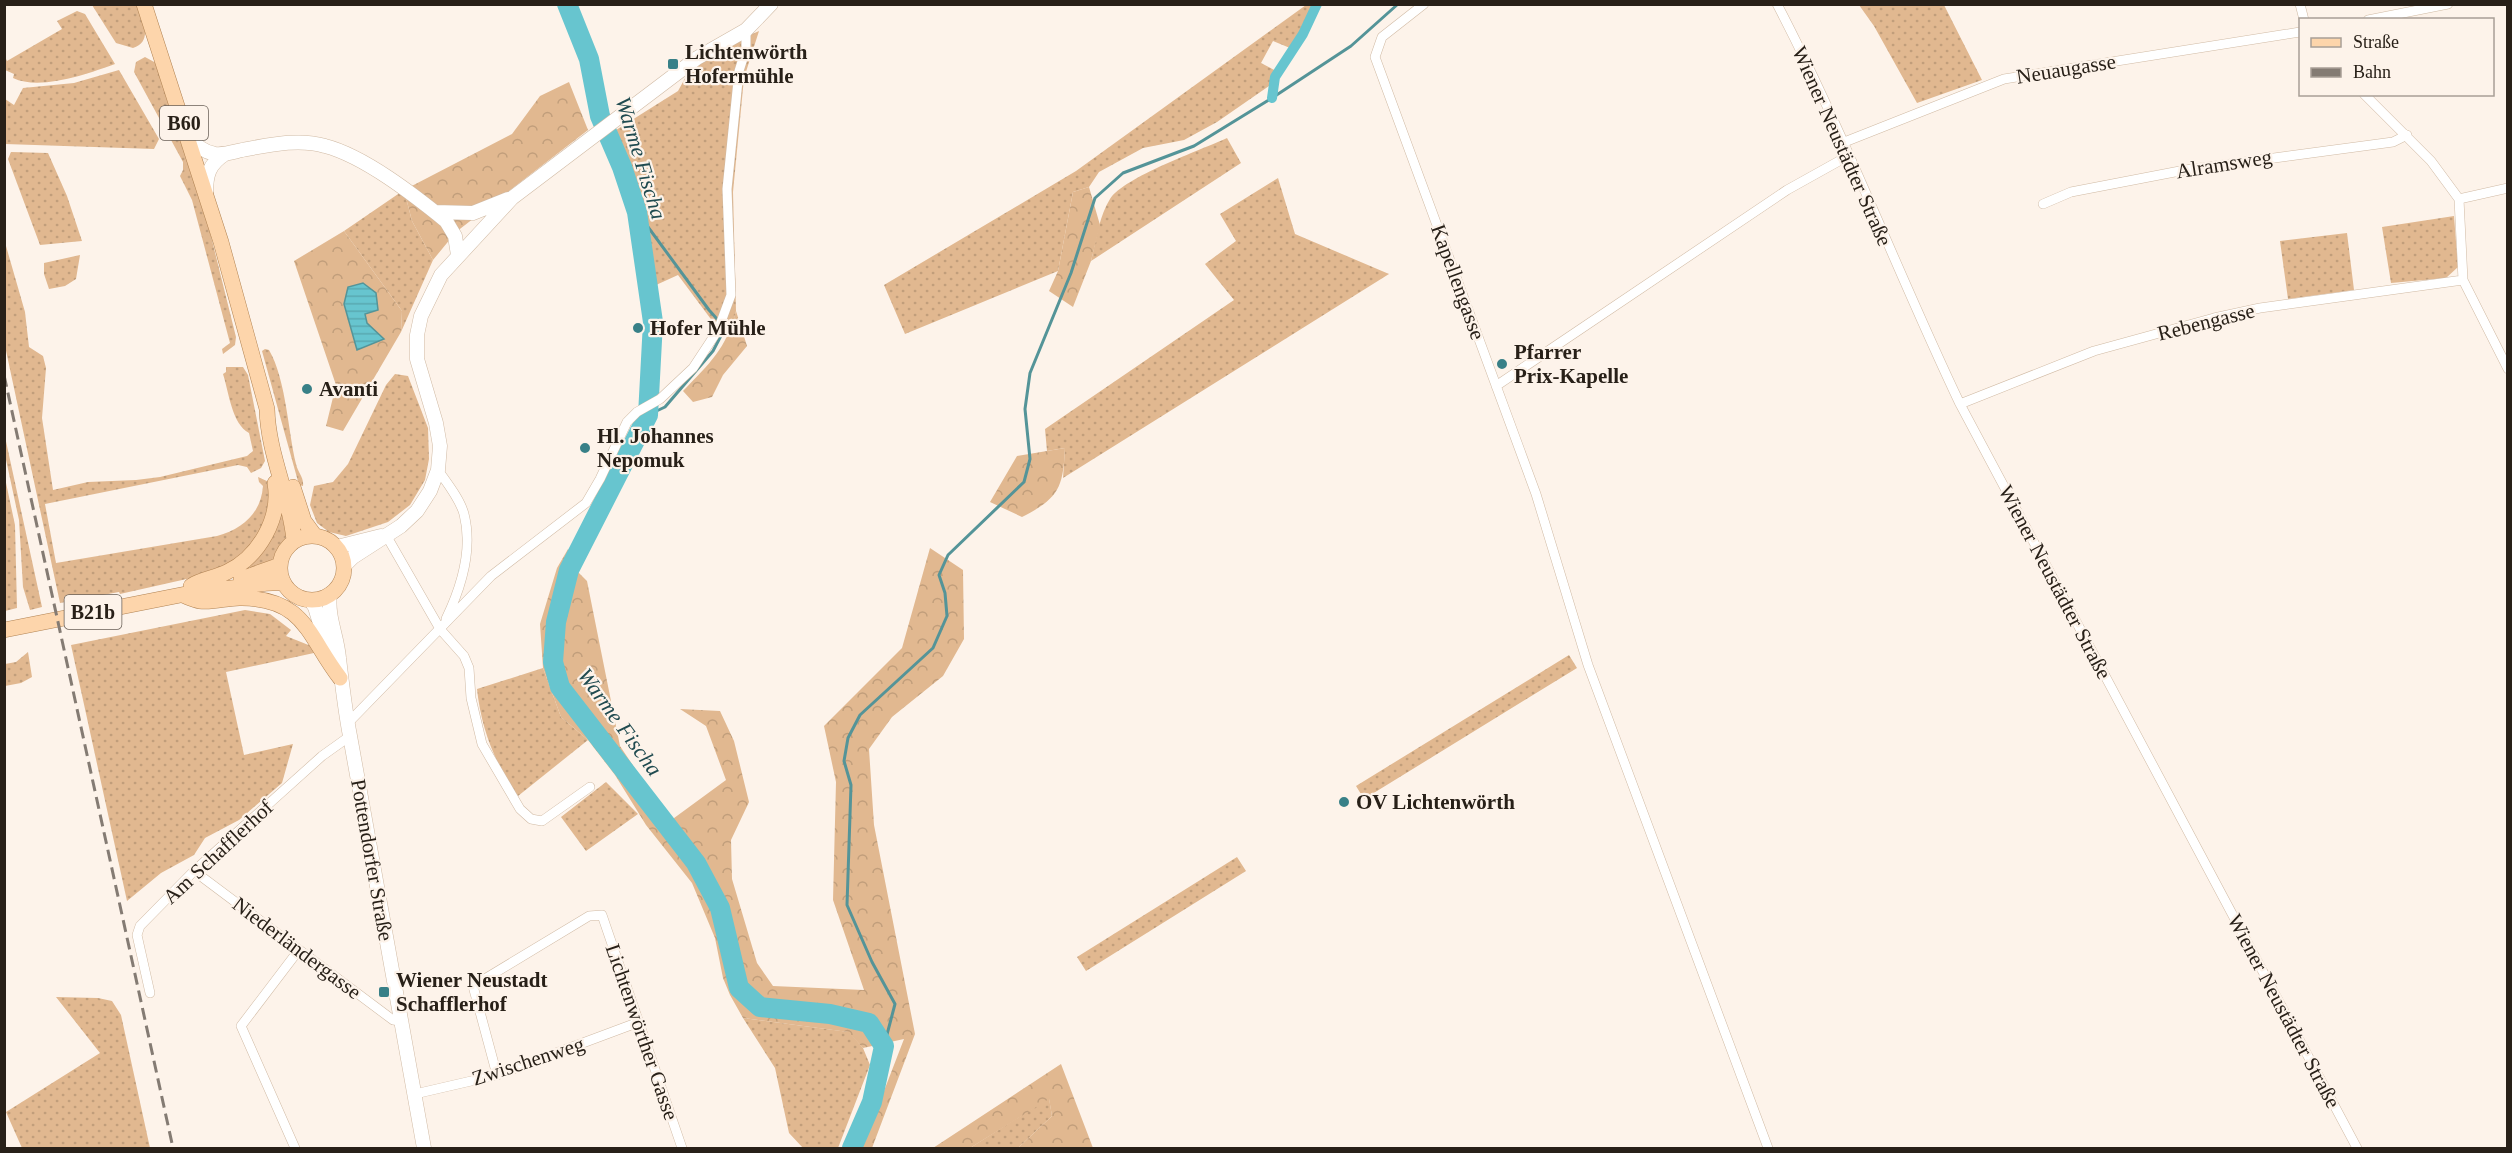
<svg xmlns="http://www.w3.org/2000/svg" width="2512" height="1153" viewBox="0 0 2512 1153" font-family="Georgia,serif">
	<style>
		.grass { fill: url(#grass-dots) }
		.forest { fill: url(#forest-crowns); fill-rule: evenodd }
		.water { fill: url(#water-rules); stroke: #549498; stroke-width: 1.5 }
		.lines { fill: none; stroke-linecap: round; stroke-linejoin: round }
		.stream { stroke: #549498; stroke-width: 3 }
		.canal { stroke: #67c5cf; stroke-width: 10 }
		.river { stroke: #67c5cf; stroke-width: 20 }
		.minor-casing { stroke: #d0baa4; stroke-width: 10 }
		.secondary-casing { stroke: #d0baa4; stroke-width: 15 }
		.primary-casing { stroke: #b18353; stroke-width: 16 }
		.minor { stroke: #fff; stroke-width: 9 }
		.secondary { stroke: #fff; stroke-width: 14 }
		.primary { stroke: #fdd5ab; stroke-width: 15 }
		.rail { stroke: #847b73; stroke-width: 3; stroke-dasharray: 12 6; stroke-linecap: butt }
		.poi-dot { fill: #388087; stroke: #fdf3ea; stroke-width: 2 }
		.labels { text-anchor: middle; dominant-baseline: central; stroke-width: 4.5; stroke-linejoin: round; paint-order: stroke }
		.shield { fill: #fdf3ea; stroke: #685f57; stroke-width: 1.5 }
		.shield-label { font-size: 20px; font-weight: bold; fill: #282018 }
		.poi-label { font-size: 21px; font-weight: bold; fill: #282018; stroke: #fdf3ea; text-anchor: start }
		.street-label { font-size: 21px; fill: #282018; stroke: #fdf3ea }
		.water-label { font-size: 22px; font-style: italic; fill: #204b50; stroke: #fdf3ea }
	</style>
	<defs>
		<pattern id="grass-dots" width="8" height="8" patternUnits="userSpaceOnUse" patternTransform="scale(1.5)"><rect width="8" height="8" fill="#e1b890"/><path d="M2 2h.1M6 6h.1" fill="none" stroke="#c19e7b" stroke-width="1.8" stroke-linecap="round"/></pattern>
		<pattern id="forest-crowns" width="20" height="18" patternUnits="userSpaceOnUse" patternTransform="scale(1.5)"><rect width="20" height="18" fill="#e1b890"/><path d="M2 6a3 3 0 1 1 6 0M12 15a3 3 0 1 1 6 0" fill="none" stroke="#c19e7b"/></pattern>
		<pattern id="water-rules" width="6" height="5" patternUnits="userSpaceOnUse" patternTransform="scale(1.5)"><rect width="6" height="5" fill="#67c5cf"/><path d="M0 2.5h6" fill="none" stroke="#59a9b1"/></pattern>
	</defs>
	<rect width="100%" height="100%" fill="#fdf3ea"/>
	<!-- grass -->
	<path class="grass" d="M 92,5 L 138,5 C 142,20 154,41 133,48 L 116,43 Z
		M 1306,5 L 1315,5 L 1290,48 L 1273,41 L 1261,63 L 1276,71 L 1269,86 L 1217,122 L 1184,140 L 1143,148 L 1099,172 L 1089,187 L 1073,192 L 1058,271 L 905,334 L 884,285 L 1076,171 Z
		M 1859,5 L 1944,5 L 1982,80 L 1917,103 L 1874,26 Z
		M 77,11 L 85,14 L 115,64 C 87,74 40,91 13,78 L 14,74 L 5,70 L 5,57 L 7,61 L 62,29 L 57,21 Z
		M 759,31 L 744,78 L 733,192 L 736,311 L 732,326 L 713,322 L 678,275 L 656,285 L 640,207 L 616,130 L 678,91 L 689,71 L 728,45 Z
		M 145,57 L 156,63 L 204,208 L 236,337 L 235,345 L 223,354 L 222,349 L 230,343 L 192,200 L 180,176 L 183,170 L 183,162 L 134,72 L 136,62 Z
		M 119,70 L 159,139 L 154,149 L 5,144 L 5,99 L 14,105 L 23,88 L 74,83 Z
		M 1227,138 L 1241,163 L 1091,261 C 1096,242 1099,216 1110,199 C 1124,177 1201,150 1227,138 Z
		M 11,152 L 48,153 L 67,196 L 82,241 L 40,245 L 8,159 Z
		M 1278,178 L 1295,234 L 1389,274 L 1063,478 L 1065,448 L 1047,451 L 1045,429 L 1234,300 L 1205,264 L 1236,241 L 1220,214 Z
		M 404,190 L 412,221 L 433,260 L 401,332 L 402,311 L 344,231 Z
		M 2454,216 L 2458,267 L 2446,278 L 2391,283 L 2382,227 Z
		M 2347,233 L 2354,290 L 2288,299 L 2280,241 Z
		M 4,239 L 25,312 L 29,347 L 43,356 L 46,368 L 42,418 L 53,490 L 88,482 L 136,480 L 160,477 L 247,456 L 253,451 L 249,433 C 232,424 229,393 223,374 L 226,372 L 226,367 L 243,367 L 248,375 L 265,461 L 261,468 L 251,473 L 247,467 L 238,465 L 45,504 L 56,563 L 217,536 C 243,529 261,513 263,486 L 259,482 L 258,477 L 269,482 L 269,512 L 255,541 L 232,563 L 191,578 L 120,594 L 119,592 L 60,603 L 5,346 Z
		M 80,255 L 76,279 L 65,286 L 49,289 L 44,274 L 44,263 Z
		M 265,349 L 269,350 C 286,379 288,431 296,464 C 298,473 304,477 303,486 L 299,485 L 262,351 Z
		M 395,374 L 408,376 L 428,428 L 429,459 L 425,480 L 410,505 L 388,522 L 346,536 L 329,532 L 317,523 L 310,505 L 314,486 L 333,482 L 348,464 L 386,385 Z
		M 4,432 L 42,607 L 30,610 L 23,587 L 19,520 L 5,455 Z
		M 5,478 L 15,525 L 17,608 L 5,611 Z
		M 280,509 L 285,510 C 288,545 288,555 252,570 L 248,563 Z
		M 245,610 L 270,614 L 291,630 L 286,636 L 316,648 L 314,653 L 226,672 L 244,755 L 293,744 L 282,783 L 239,820 L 205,838 L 194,855 L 161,873 L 127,901 L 71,645 Z
		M 28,652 L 32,677 L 21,683 L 5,686 L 5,664 L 16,662 Z
		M 1569,655 L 1577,668 L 1364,799 L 1356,786 Z
		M 543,668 L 561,717 L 588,740 L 518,796 C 495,764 481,728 477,689 Z
		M 606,782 L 638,814 L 586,851 L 561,817 Z
		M 1237,857 L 1246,871 L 1086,971 L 1077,957 Z
		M 56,997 L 98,998 L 112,1001 L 121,1015 L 150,1148 L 22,1148 L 6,1112 L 100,1053 Z
		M 743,1018 L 849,1032 L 863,1048 L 870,1065 L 838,1148 L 803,1148 L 789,1133 L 775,1068 Z
		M 1049,1098 L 1052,1116 L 1018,1148 L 970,1148 Z"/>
	<!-- forest -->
	<path class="forest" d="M 569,82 L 588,130 L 456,232 L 433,260 L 412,221 L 404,190 L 512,134 L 540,96 Z
		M 1089,187 L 1100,225 L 1091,261 L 1073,307 L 1049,291 L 1058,271 L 1073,192 Z
		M 344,231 L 402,311 L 401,332 L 343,431 L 326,426 L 336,385 L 294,261 ZM 376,293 L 378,310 L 365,314 L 366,323 L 357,350 L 344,304 Z
		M 736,311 L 747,346 L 723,375 L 712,397 L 693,402 L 683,391 C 710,363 726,349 736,311 Z
		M 1065,448 C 1063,488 1059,498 1022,517 L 990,502 L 1017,456 Z
		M 930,548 L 963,570 L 964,639 L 943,676 L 892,717 L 869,749 L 874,825 L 915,1034 L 872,1148 L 862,1148 L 904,1039 L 863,1048 L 848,1032 L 743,1018 L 730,995 L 723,978 L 715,938 L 692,883 L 646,825 L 615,775 L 588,740 L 561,717 L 543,668 L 540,624 L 557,568 L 568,549 L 577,571 L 587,581 L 620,746 L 670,821 L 726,780 L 706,726 L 680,709 L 720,711 L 734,741 L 749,802 L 731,840 L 732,879 L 757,963 L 773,986 L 864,990 L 833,900 L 836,782 L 824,726 L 902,648 Z
		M 1061,1064 L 1093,1148 L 1018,1148 L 1052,1116 L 1049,1099 L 970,1148 L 933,1148 Z"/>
	<!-- water -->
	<path class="water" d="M 363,283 L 376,293 L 378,310 L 365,314 L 367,323 L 384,339 L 357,350 L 344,304 L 348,287 Z"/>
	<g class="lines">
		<!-- stream -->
		<path class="stream" d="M 637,212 L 709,310 L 725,328 L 713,351 L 665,407 L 648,415
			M 884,1046 L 895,1004 L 872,962 L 847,905 L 851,785 L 844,761 L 848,738 L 860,715 L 933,648 L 947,616 L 945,593 L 939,575 L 948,555 L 1024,482 L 1030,459 L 1025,409 L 1030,373 L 1071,273 L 1095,198 L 1123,173 L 1194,146 L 1272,98 L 1351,46 L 1398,4"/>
		<!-- canal -->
		<path class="canal" d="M 1272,98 L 1275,77 L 1303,34 L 1317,4"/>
		<!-- river -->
		<path class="river" d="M 567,4 L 589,59 L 600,116 L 622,167 L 637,212 L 653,322 L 648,415 L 569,570 L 556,622 L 553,662 L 560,687 L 696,863 L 720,908 L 739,988 L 760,1007 L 830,1014 L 869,1023 L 884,1046 L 872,1102 L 852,1148"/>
		<defs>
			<path id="minor" d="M 1424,4 L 1382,37 L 1375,57 L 1536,494 L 1588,665 L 1768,1148
				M 1777,4 C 1845,134 1897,272 1960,404 L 2357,1148
				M 2300,4 L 2304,20
				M 2368,20 L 2448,4
				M 2364,94 L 2431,161 L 2459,199 L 2463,280 L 2508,369
				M 1842,143 L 2004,79 L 2300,32
				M 2459,199 L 2508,188
				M 2043,204 L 2071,192 L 2185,170 L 2393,142 L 2407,135
				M 1496,386 L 1787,190 L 1848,156
				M 1960,404 L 2094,351 L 2214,318 L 2260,308 L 2463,280
				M 438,470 C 447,483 460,499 464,514 C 473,549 461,588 446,619
				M 386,535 L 440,629 L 464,656 L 469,668 L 471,698 L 482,744 L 520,809 L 531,819 L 542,821 L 590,787
				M 348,723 L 491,576 L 586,503 L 600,479 L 627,422 L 637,412 L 660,399 L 693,368 L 718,330 L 731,295 L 727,189 L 739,71 L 746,49 L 746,30
				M 194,871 L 393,1020 L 401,1021
				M 150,993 L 137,935 L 140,926 L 194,871 L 322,756 L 350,736
				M 497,1075 L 473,986 L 589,916 L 602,915 L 682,1148
				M 415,1094 L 497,1075 L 639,1022
				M 295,1148 L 241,1026 L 298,951"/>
			<path id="secondary" d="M 189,137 C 196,146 204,152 215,154 C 225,155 233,152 242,150 C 269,145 299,138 325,146 C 364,156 414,195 446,221 L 455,236 L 458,255
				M 206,193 C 206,175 209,164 225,154
				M 435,212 L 473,213 L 508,199
				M 337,547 L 381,536
				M 344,566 L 353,557 L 401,526 L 417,511 L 430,491 L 438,470 L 440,446 L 436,423 L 417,359 L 417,335 L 421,316 L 441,275 L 512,198 L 697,58 L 746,30 L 771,4
				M 330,594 C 327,617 337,635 339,658 C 342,684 345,710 350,736 L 424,1148
				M 310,600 L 315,607 L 331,660"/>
			<path id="primary" d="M 144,4 L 221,242 L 267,409 C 268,454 290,496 294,540
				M 293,487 L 304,521 L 315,536
				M280 568a32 32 0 1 1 64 0a32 32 0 1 1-64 0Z
				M 241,579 L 280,565
				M 191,586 C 202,579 215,578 227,572 C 259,557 281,518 275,483
				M 182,595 C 188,597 194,600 200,601 C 213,603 229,597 242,598 C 306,599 308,637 340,678
				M 4,630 L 216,588 C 238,590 260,581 283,583"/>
		</defs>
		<!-- minor casing -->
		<use href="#minor" class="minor-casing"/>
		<!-- secondary casing -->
		<use href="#secondary" class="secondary-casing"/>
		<!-- primary casing -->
		<use href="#primary" class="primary-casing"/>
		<!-- minor -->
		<use href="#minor" class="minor"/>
		<!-- secondary -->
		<use href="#secondary" class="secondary"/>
		<!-- primary -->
		<use href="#primary" class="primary"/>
		<!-- rail -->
		<path class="rail" d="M 4,375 L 173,1148"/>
	</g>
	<!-- markers -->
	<g class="poi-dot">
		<rect x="667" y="58" width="12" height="12" rx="3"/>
		<circle cx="638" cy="328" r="6"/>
		<circle cx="1502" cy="364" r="6"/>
		<circle cx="307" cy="389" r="6"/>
		<circle cx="585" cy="448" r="6"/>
		<circle cx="1344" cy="802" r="6"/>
		<rect x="378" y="986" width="12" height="12" rx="3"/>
	</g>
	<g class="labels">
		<!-- shield labels -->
		<g class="shield">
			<rect x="160" y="106" width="48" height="34" rx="4.5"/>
			<rect x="64.5" y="595" width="57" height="34" rx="4.5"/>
		</g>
		<g class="shield-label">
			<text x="184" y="123">B60</text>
			<text x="93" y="612">B21b</text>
		</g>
		<!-- poi labels -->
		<g class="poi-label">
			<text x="685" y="52">Lichtenwörth<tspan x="685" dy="24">Hofermühle</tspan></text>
			<text x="650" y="328">Hofer Mühle</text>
			<text x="1514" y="352">Pfarrer<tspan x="1514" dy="24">Prix-Kapelle</tspan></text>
			<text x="319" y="389">Avanti</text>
			<text x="597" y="436">Hl. Johannes<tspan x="597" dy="24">Nepomuk</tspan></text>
			<text x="1356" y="802">OV Lichtenwörth</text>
			<text x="396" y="980">Wiener Neustadt<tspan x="396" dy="24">Schafflerhof</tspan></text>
		</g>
		<!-- street labels -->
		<g class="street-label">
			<text transform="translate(2066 69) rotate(-9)">Neuaugasse</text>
			<text transform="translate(1842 146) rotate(66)">Wiener Neustädter Straße</text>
			<text transform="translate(2224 164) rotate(-9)">Alramsweg</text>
			<text transform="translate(1458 282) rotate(70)">Kapellengasse</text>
			<text transform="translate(2206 322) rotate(-14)">Rebengasse</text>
			<text transform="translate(2055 582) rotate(62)">Wiener Neustädter Straße</text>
			<text transform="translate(218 852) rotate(-43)">Am Schafflerhof</text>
			<text transform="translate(372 860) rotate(80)">Pottendorfer Straße</text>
			<text transform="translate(297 948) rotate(37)">Niederländergasse</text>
			<text transform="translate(2284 1011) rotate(62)">Wiener Neustädter Straße</text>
			<text transform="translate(642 1032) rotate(71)">Lichtenwörther Gasse</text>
			<text transform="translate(528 1061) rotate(-18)">Zwischenweg</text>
		</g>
		<!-- water labels -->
		<g class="water-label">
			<text transform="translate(641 158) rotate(73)">Warme Fischa</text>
			<text transform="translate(620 722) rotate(54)">Warme Fischa</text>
		</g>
	</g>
	<!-- border -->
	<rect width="2512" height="1153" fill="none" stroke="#282018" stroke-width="12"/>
	<!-- legend -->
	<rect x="2299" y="18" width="195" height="78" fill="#fdf3ea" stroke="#a89f96" stroke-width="1.5"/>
	<rect x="2311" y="38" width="30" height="9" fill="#fdd5ab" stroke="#a89f96" stroke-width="1.5"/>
	<text x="2353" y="48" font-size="18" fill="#282018">Straße</text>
	<rect x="2311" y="68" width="30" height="9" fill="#847b73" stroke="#a89f96" stroke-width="1.5"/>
	<text x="2353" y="78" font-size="18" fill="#282018">Bahn</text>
</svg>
